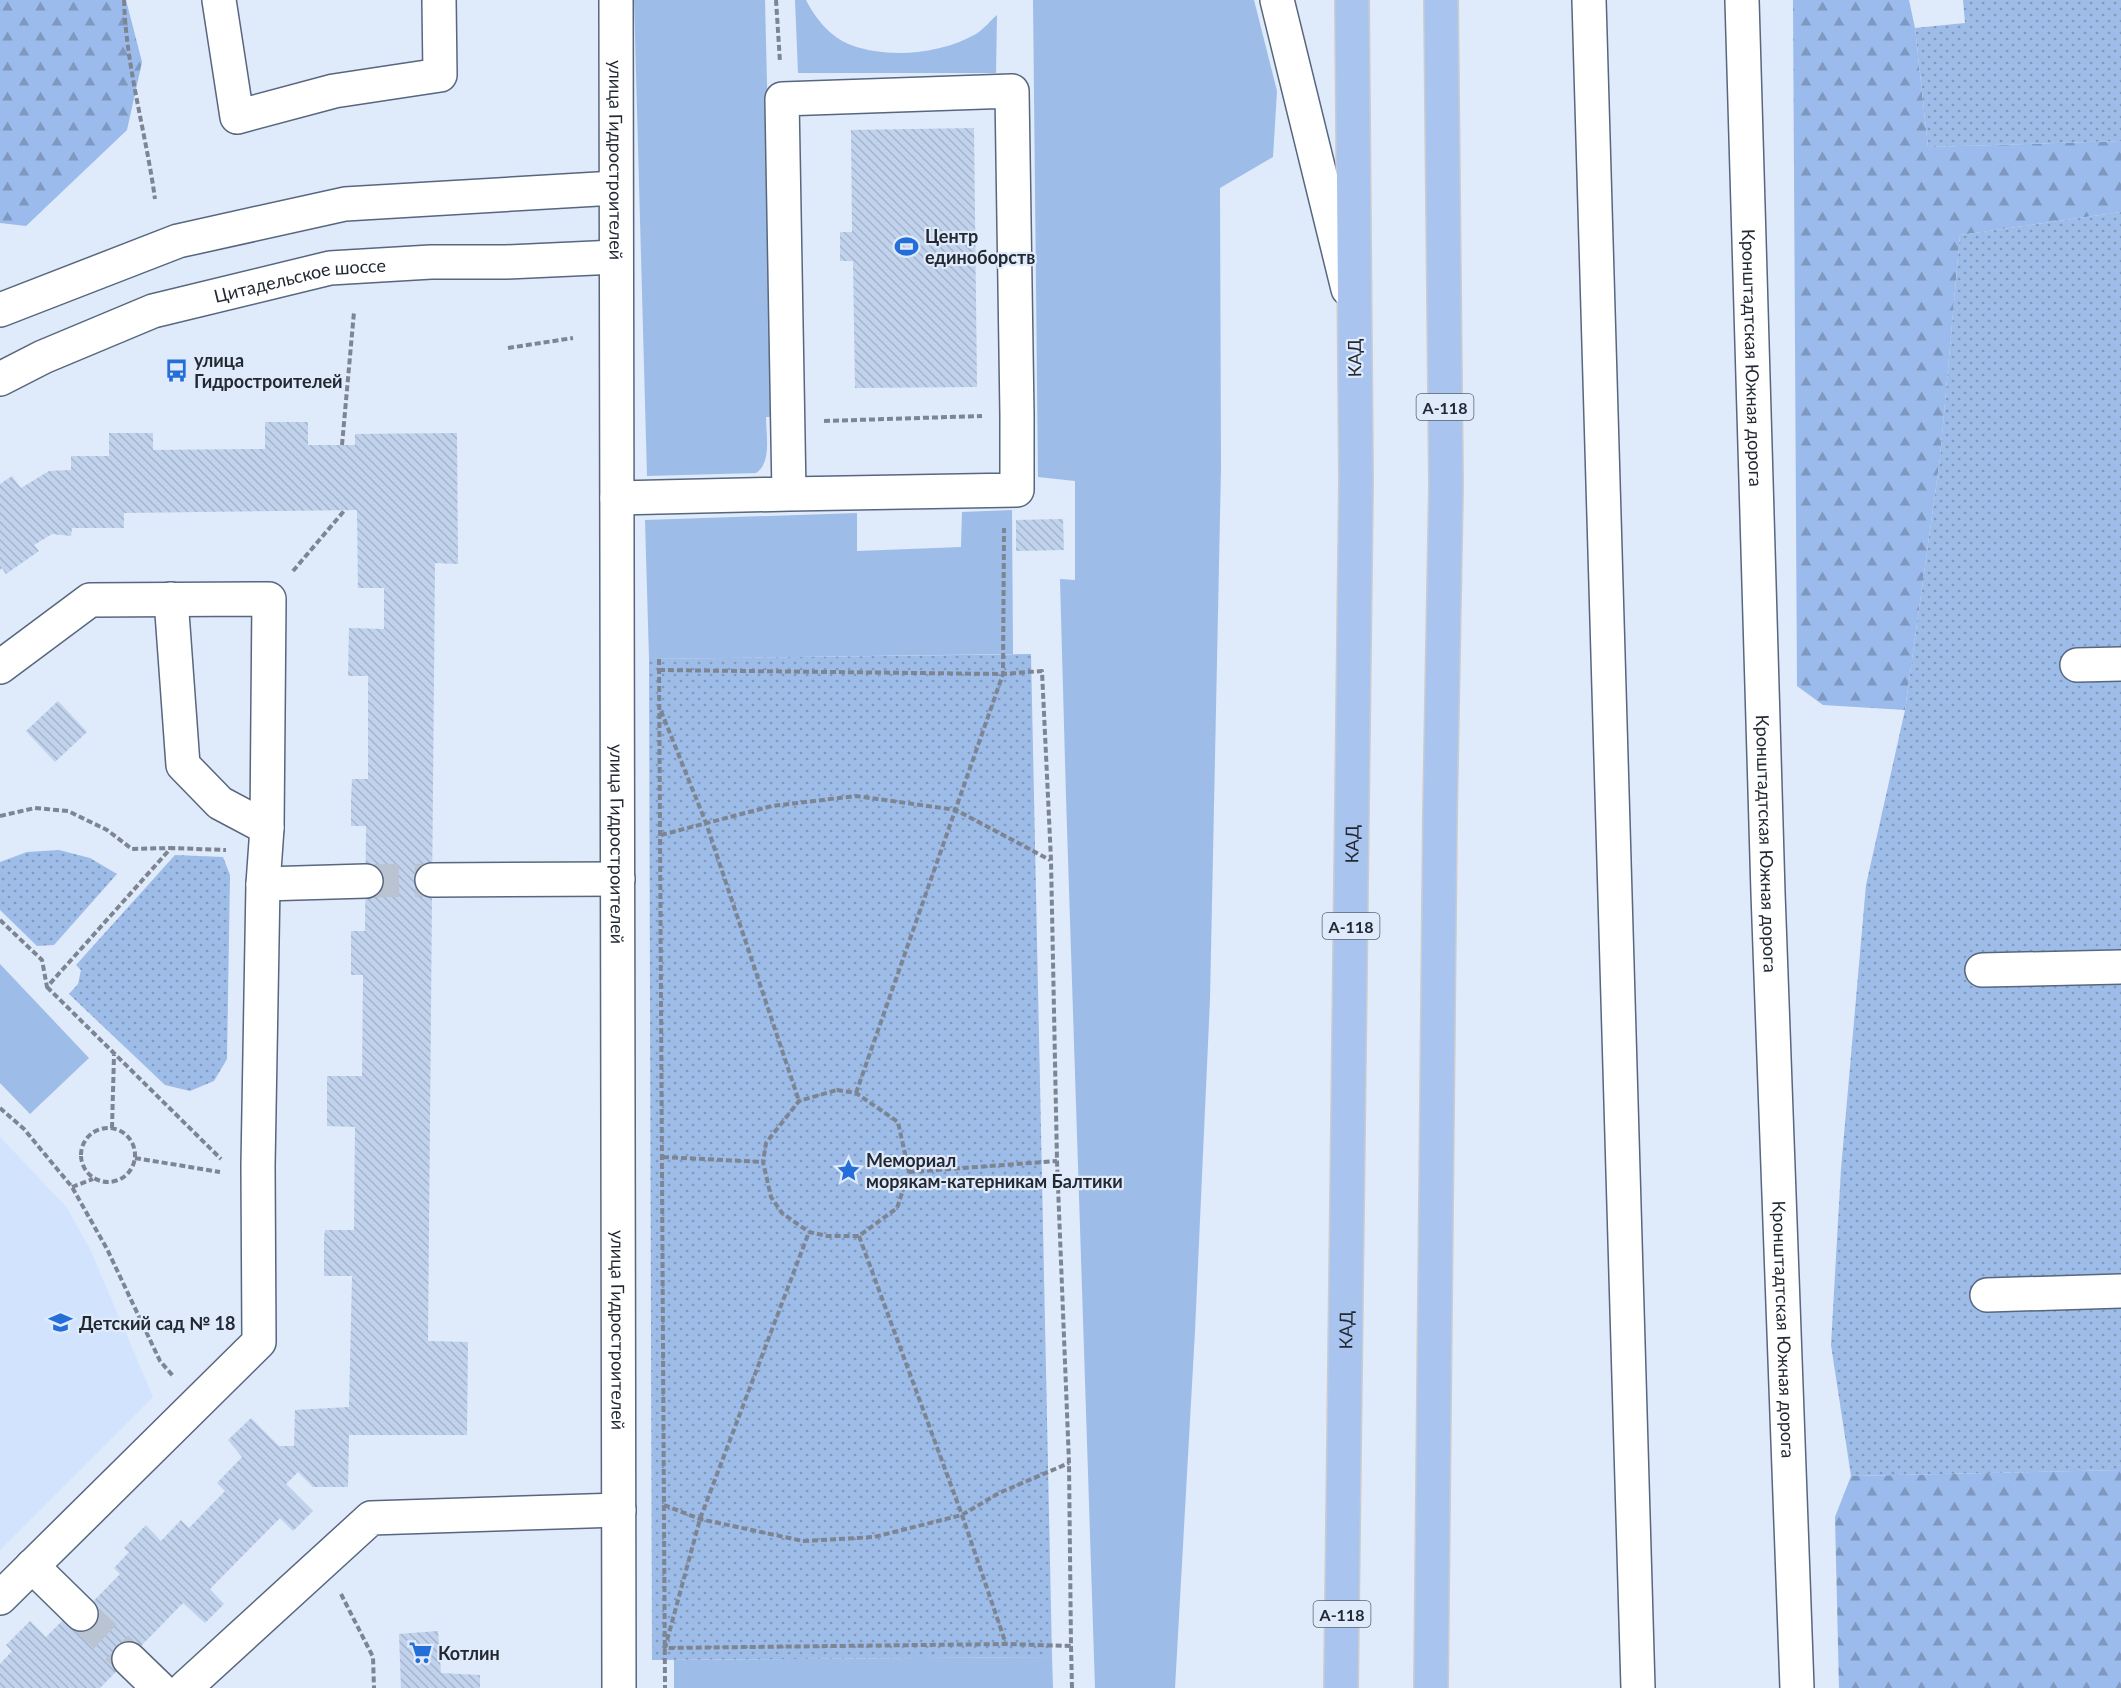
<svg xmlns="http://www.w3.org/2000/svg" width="2121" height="1688" viewBox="0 0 2121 1688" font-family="Lato,sans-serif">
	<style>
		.built { fill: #d2e3fe }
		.grass { fill: #9ebce8 }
		.forest { fill: url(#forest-firs) }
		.park { fill: url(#park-dots) }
		.building { fill: url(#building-back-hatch) }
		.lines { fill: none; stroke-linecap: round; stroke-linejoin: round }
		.minor-tunnel { stroke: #b9c3d2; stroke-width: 33; stroke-dasharray: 33 16; stroke-linecap: butt }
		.minor-casing { stroke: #57677e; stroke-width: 36 }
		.highway-casing { stroke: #caccce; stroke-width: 36 }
		.path { stroke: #7d8592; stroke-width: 4; stroke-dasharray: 6 3; stroke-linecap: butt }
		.minor { stroke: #fff; stroke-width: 33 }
		.highway { stroke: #a9c5ef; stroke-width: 33 }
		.labels { text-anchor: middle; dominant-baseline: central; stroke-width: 4.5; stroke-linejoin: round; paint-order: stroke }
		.shield { fill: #dfeafa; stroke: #5b636f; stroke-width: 1.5 }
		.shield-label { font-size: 16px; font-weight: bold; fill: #232933 }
		.street-label { font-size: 18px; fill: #232933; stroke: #dfeafa }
		.poi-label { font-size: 18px; font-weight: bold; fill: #232933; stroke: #dfeafa; text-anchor: start }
	</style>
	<defs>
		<pattern id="forest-firs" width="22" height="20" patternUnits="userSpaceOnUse" patternTransform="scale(1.5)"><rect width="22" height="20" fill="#9bbbec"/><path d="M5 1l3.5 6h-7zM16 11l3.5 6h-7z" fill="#7e98c0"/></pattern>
		<pattern id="park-dots" width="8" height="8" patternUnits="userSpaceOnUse" patternTransform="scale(1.5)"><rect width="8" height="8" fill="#9ebce8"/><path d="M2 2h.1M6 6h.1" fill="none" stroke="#8099bd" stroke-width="1.8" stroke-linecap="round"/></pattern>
		<pattern id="building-back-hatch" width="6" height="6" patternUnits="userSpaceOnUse" patternTransform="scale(1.5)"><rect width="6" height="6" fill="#c0d2ec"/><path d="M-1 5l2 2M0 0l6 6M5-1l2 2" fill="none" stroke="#a5b4cb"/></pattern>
	</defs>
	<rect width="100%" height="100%" fill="#dfeafa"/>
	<!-- built -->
	<path class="built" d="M 0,1137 L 67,1208 L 90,1249 L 153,1397 L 0,1550 Z"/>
	<!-- grass -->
	<path class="grass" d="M 634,0 L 765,0 L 775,417 L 766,417 C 766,434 772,463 756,473 L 647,476 Z
		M 795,0 L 806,0 C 815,18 831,38 851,45 C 889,59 941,54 976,34 C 984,29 990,21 997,15 L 996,73 L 798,73 Z
		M 1033,0 L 1254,0 L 1277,91 L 1273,157 L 1220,188 L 1221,468 L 1210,999 L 1195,1331 L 1175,1688 L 1095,1688 L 1066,797 L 1060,579 L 1075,580 L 1075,481 L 1038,477 Z
		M 1012,510 L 1013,654 L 649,659 L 645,520 L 857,513 L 857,551 L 961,547 L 962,512 Z
		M 0,964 L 89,1058 L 30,1114 L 0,1083 Z
		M 1052,1657 L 1053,1688 L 674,1688 L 674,1660 Z"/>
	<!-- forest -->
	<path class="forest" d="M 0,0 L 126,0 L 142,62 L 127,130 L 26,226 L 0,223 Z
		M 1793,0 L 1909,0 L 1915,28 L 1928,147 L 2121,141 L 2121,212 L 1960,235 L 1940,458 L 1905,710 L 1823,705 L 1797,686 Z
		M 2121,1470 L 2121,1688 L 1839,1688 L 1835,1517 L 1851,1476 Z"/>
	<!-- park -->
	<path class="park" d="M 1963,0 L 2121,0 L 2121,141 L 1928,147 L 1915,28 L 1965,23 Z
		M 2121,212 L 2121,1470 L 1851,1476 L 1831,1345 L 1841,1169 L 1866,885 L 1905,710 L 1940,458 L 1960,235 Z
		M 1031,654 L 1052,1657 L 652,1660 L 649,659 Z
		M 59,850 L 90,858 L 117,874 L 54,945 L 37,946 L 0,910 L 0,862 L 27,852 Z
		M 175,855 L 223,857 L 230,875 L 227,1059 L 214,1081 L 190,1091 L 165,1085 L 69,994 L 78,984 L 81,970 L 76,965 Z"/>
	<!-- building -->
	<path class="building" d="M 974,128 L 977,387 L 855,388 L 853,261 L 840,261 L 840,232 L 852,232 L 851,130 Z
		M 265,422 L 308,422 L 308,445 L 355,445 L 355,434 L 457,433 L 458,564 L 435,563 L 428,1341 L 468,1342 L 467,1435 L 349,1435 L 348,1487 L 313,1487 L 298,1472 L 286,1484 L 313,1511 L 293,1531 L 280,1518 L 210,1589 L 224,1604 L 205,1623 L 183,1603 L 100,1688 L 0,1688 L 0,1664 L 12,1651 L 6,1645 L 30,1621 L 46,1637 L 69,1614 L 75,1620 L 120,1574 L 114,1568 L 129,1552 L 124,1548 L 146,1525 L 161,1541 L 181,1520 L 189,1528 L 225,1491 L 217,1483 L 242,1457 L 228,1440 L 251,1418 L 279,1446 L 294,1446 L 295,1410 L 349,1407 L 352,1276 L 324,1276 L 324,1239 L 325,1230 L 354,1230 L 355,1127 L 327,1126 L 327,1076 L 362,1076 L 363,975 L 351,975 L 351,931 L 365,931 L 366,826 L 351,826 L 351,800 L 352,779 L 368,779 L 368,676 L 348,676 L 349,628 L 384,629 L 384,588 L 358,588 L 357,510 L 124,513 L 124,528 L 72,528 L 71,536 L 52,534 L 34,545 L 39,551 L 6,574 L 2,568 L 0,570 L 0,484 L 12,476 L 21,488 L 49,471 L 71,470 L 71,456 L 109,456 L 109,433 L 153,433 L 153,450 L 265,449 Z
		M 1063,519 L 1064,550 L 1016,551 L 1016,520 Z
		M 58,701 L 87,732 L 55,762 L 26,731 Z
		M 438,1631 L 441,1673 L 480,1675 L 480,1688 L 401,1688 L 399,1634 Z"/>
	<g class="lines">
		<!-- minor-tunnel -->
		<path class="minor-tunnel" d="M 366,881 L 432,880
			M 81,1614 L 129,1659"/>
		<defs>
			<g id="minor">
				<path d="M 219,0 L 237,117 L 334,91 L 440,75 L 439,0"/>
				<path id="s1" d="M 616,0 L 619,1688"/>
				<path d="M 1277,0 L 1348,289"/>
				<path d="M 1589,0 L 1638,1688"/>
				<path id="s2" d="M 1742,0 L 1768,893 L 1797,1688"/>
				<path d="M 0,310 L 178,241 L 345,204 L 615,188"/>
				<path id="s3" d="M 0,379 L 43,357 L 153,311 L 330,268 L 431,262 L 506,262 L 616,257"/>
				<path d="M 617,498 L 789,494 L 782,99 L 1012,91 L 1017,415 L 1017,490 L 789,494"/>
				<path d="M 171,599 L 183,765 L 220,803 L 267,828"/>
				<path d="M 2077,665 L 2121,664"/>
				<path d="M 0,667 L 90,600 L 269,599 L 267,828 L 263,884 L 258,1166 L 259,1342 L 0,1598"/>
				<path d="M 432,880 L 618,879"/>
				<path d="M 263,884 L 366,881"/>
				<path d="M 1982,970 L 2121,967"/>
				<path d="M 1987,1295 L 2121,1291"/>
				<path d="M 32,1566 L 81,1614"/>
				<path d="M 129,1659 L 159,1688"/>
				<path d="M 185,1688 L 371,1518 L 619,1510"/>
			</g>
			<g id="highway">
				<path id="s4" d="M 1341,1688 L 1356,482 L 1352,0"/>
				<path d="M 1431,1688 L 1440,814 L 1446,485 L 1441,0"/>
			</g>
		</defs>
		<!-- minor casing -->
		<use href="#minor" class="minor-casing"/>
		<!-- highway casing -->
		<use href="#highway" class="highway-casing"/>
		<!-- path -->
		<path class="path" d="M 124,0 C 126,67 146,133 155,199
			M 776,0 L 780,62
			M 508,348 L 573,338
			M 824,421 L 982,416
			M 342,445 L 354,312
			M 293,571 L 344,511
			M 659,659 L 665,1688
			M 659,670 L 1003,674 L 1042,671 L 1051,860 L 1057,1161 L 1069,1463 L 1071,1646 L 1007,1644 L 665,1648 L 700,1519 L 809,1232
			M 661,711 L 706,823 L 799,1101
			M 0,816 L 35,808 L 68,811 L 107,830 L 132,849 L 170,848
			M 661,835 L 772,806 L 856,796 L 956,810 L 1050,860
			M 0,920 L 42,960 L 47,987 L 171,848 L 226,850
			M 47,987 L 221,1159
			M 837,1090 L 856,1093 L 898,1122 L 909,1172 L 897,1208 L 859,1236 L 827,1236 L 809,1232 L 782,1213 L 771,1197 L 763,1162 L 766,1143 L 799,1101 Z
			M 856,1093 L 1003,674 L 1004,528
			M 0,1108 L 24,1129 L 72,1187 L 107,1249 L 160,1361 L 173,1376
			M 112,1128 L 114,1055
			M81 1155a27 27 0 1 1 54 0a27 27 0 1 1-54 0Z
			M 663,1157 L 763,1162
			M 135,1158 L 220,1172
			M 909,1172 L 1057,1161
			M 72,1187 L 93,1179
			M 859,1236 L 962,1515 L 1006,1644
			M 664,1505 L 700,1519 L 803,1541 L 874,1537 L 962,1515 L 999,1493 L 1069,1463
			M 341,1594 L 373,1657 L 374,1688
			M 1071,1646 L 1072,1688"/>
		<!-- minor -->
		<use href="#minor" class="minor"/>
		<!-- highway -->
		<use href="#highway" class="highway"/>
	</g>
	<!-- icons -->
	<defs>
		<symbol id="stadium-bare" viewBox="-9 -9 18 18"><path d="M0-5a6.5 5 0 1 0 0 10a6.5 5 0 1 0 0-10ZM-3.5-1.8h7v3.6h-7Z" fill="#246eda" stroke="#dfeafa" stroke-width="2.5" paint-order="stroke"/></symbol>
		<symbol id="bus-bare" viewBox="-9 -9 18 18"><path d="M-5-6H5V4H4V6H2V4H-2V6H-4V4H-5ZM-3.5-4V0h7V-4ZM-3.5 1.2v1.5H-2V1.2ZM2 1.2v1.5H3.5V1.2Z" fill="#246eda" stroke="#dfeafa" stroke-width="2.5" paint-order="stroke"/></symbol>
		<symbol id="sight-bare" viewBox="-9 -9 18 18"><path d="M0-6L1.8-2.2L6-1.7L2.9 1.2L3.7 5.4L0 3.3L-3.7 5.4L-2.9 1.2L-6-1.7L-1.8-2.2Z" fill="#246eda" stroke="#dfeafa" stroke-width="2.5" paint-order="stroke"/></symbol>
		<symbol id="school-bare" viewBox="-9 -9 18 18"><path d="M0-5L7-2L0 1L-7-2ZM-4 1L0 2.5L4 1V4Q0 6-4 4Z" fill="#246eda" stroke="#dfeafa" stroke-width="2.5" paint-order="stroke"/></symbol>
		<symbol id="supermarket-bare" viewBox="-9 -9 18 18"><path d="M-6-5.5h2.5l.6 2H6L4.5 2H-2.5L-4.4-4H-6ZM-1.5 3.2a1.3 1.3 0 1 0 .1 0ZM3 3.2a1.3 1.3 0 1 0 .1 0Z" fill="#246eda" stroke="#dfeafa" stroke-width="2.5" paint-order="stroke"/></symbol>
	</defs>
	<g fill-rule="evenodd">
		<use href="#stadium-bare" x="890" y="230" width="33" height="33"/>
		<use href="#bus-bare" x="160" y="354" width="33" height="33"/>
		<use href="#sight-bare" x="832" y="1154" width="33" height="33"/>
		<use href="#school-bare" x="44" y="1306" width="33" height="33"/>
		<use href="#supermarket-bare" x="404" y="1636" width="33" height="33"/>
	</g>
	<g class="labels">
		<!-- shield labels -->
		<g class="shield">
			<rect x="1416.5" y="394" width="57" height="26" rx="4.5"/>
			<rect x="1322.5" y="913" width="57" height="26" rx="4.5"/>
			<rect x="1313.5" y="1601" width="57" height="26" rx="4.5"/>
		</g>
		<g class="shield-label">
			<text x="1445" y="407">А-118</text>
			<text x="1351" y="926">А-118</text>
			<text x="1342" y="1614">А-118</text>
		</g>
		<!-- street labels -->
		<g class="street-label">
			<text stroke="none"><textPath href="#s1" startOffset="160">улица Гидростроителей</textPath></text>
			<text stroke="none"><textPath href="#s3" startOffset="318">Цитадельское шоссе</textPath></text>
			<text transform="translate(1354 358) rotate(-91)">КАД</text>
			<text stroke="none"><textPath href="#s2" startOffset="358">Кронштадтская Южная дорога</textPath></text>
			<text stroke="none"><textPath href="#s1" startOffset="844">улица Гидростроителей</textPath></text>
			<text stroke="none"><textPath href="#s4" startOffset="844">КАД</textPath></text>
			<text stroke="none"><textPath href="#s2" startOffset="844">Кронштадтская Южная дорога</textPath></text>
			<text stroke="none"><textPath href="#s1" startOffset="1330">улица Гидростроителей</textPath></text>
			<text stroke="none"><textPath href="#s4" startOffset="358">КАД</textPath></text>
			<text stroke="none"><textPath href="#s2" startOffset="1330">Кронштадтская Южная дорога</textPath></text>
		</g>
		<!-- poi labels -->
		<g class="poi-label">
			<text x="925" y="236">Центр<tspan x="925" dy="21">единоборств</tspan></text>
			<text x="194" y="360">улица<tspan x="194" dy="21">Гидростроителей</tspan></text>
			<text x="866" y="1160">Мемориал<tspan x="866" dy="21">морякам-катерникам Балтики</tspan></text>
			<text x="79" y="1323">Детский сад № 18</text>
			<text x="438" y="1653">Котлин</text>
		</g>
	</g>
</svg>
